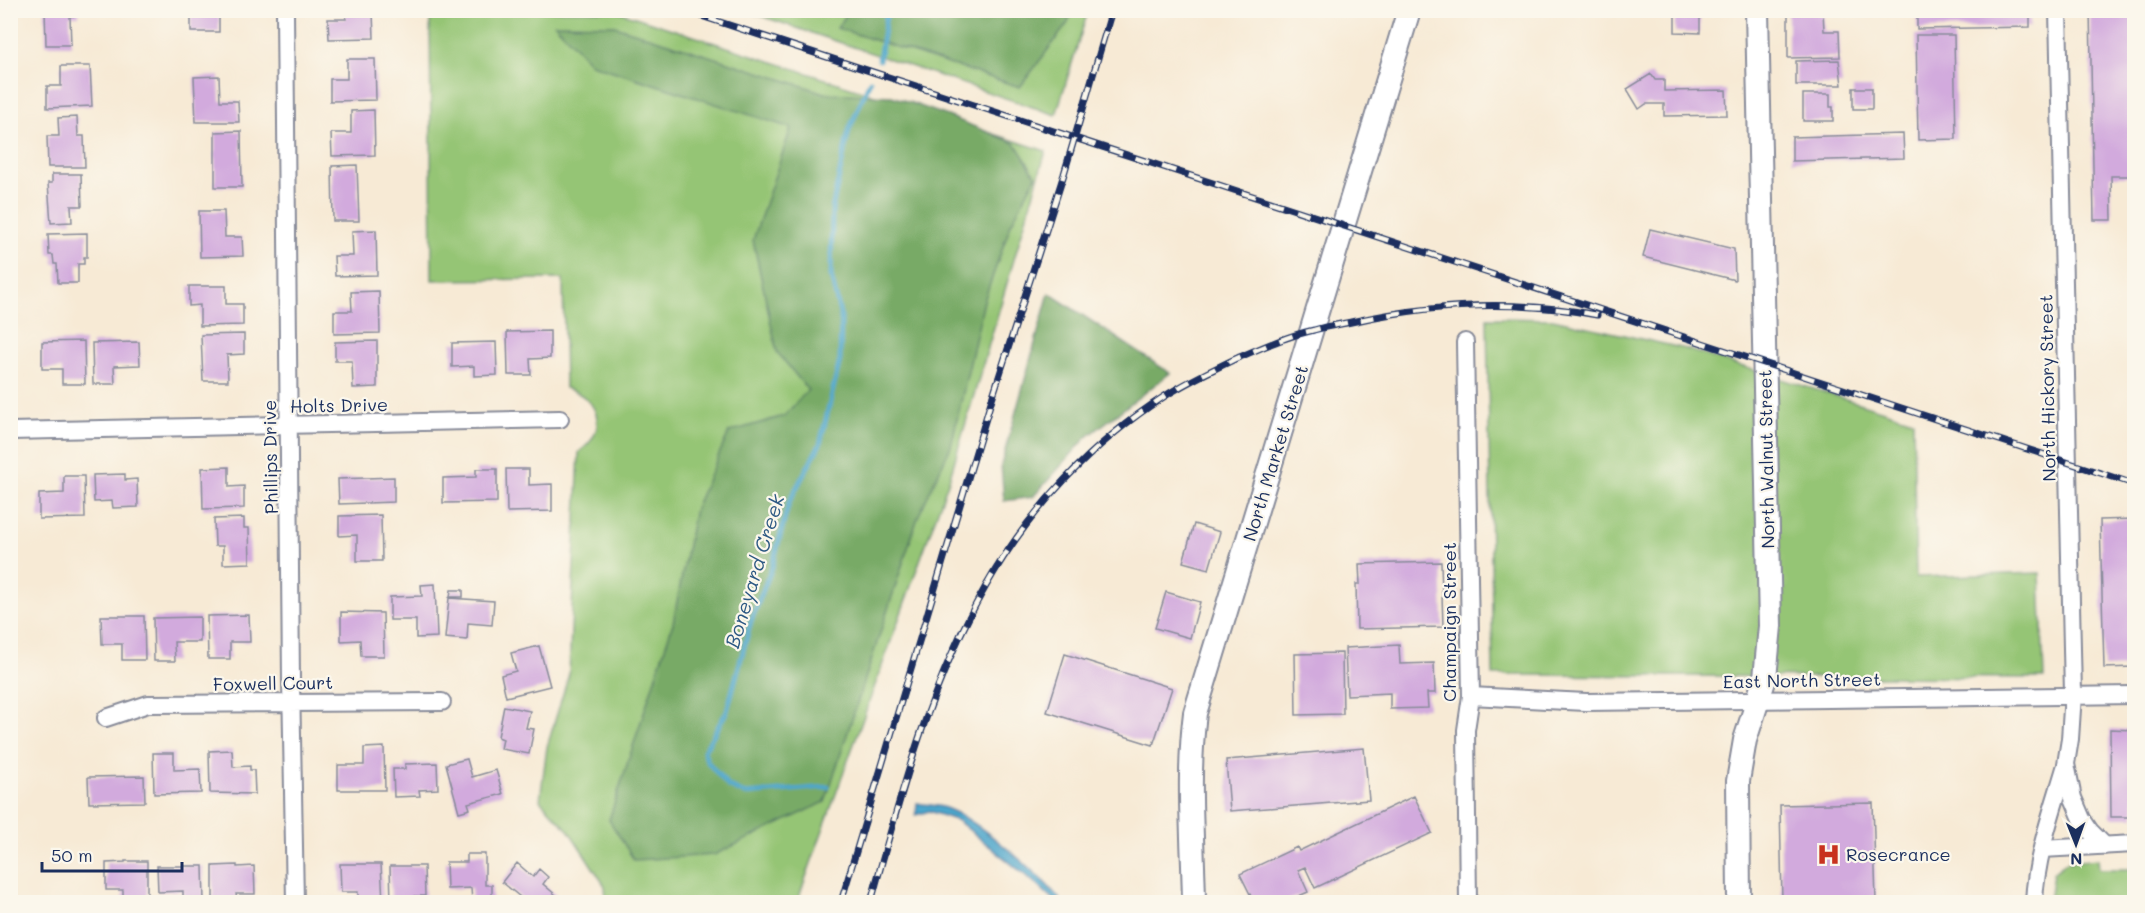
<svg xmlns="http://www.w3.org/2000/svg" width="2145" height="913" viewBox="0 0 2145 913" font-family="Mali,sans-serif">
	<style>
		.green { fill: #95c574; stroke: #587a69; stroke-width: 1.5 }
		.forest { fill: #78aa66; stroke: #4a6c62; stroke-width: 1.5 }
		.water { fill: #4ea6cb; stroke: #346a94; stroke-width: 1.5 }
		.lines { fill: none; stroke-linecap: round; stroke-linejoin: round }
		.stream { stroke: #4ea6cb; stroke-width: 5 }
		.building { fill: #d2aadd }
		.street-casing { stroke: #898c9a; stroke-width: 20 }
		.secondary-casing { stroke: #898c9a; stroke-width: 26 }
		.street { stroke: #fff; stroke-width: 16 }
		.secondary { stroke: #fff; stroke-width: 22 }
		.rail-casing { stroke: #1b2f5e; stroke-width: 7 }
		.rail { stroke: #fbf7ec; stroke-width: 4.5; stroke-dasharray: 14; stroke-linecap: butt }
		.labels { text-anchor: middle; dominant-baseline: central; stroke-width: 4.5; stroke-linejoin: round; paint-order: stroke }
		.street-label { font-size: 18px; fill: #1b2f5e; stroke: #fbf7ec }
		.poi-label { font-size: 18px; fill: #1b2f5e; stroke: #fbf7ec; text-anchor: start }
		.water-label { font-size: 20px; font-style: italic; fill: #2d5984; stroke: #fbf7ec }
	</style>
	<rect width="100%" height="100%" fill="#fbf7ec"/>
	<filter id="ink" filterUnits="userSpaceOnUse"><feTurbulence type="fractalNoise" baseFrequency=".0167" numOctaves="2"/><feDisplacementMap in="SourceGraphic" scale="12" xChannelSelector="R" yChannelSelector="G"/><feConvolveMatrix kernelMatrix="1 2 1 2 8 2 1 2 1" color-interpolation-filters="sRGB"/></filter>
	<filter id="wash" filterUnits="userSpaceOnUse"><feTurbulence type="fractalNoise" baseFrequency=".008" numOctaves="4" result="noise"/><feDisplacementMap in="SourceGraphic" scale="24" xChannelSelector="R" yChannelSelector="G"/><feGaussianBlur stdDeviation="1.35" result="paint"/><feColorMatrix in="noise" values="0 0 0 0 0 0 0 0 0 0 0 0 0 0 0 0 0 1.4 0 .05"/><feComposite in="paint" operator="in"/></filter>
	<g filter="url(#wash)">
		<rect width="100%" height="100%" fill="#f7ead5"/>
		<!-- green -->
		<path class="green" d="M 430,11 L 617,11 L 1046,151 L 949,480 L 797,902 L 606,902 L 605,886 L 569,831 L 540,800 L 547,747 L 569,674 L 579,452 C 610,430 599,397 565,388 L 563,279 L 432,280 Z
			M 746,11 L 1088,11 L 1056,115 Z
			M 1487,318 L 1553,319 L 1686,349 L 1913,420 L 1916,577 L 2040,573 L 2044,678 L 1493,675 Z
			M 2098,859 L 2099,869 L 2134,869 L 2134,902 L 2049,902 L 2053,873 L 2067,862 Z"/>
		<!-- forest -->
		<path class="forest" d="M 849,11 L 849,10 L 1072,11 L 1068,23 L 1020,87 L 837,28 Z
			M 555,24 L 612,25 L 825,93 L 892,96 L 948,116 L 1015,143 L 1036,176 L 1011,224 L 984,301 L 951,446 L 918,517 L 825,802 L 714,855 L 634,860 L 609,820 L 673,623 L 695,508 L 729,432 L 784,416 L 808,390 L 777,352 L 753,240 L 791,128 L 591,64 Z
			M 1049,293 L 1170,373 L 1086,438 L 1033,497 L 1004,501 L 1001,465 Z"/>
		<!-- water -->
		<path class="water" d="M 917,803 C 927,805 939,805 948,809 C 979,821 1042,876 1062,902 L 1056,902 L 1035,883 L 958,821 L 929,811 L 916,815 Z"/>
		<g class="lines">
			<!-- stream -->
			<path class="stream" d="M 879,60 L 887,10
				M 828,787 L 745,794 L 728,786 L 707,761 L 704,751 L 727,711 L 751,621 L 772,567 L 789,502 L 820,444 L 840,360 L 841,318 L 831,276 L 832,209 L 849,130 L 870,81"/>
		</g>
		<g id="blocks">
			<!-- building -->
			<path class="building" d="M 45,10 L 79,10 L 79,16 L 70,16 L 71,45 L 46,45 Z
				M 191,10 L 219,10 L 219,32 L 191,32 Z
				M 346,10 L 400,10 L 400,12 L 373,13 L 374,38 L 329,39 L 328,19 L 346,19 Z
				M 1788,10 L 1823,10 L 1824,31 L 1839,31 L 1840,57 L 1788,58 Z
				M 1917,10 L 2030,10 L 2030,27 L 1917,29 Z
				M 2090,10 L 2134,10 L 2134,176 L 2111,176 L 2112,220 L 2094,220 Z
				M 1675,12 L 1700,12 L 1700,33 L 1675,32 Z
				M 1916,35 L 1954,35 L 1956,139 L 1918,140 Z
				M 347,59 L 375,59 L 376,100 L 330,101 L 330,79 L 347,79 Z
				M 1839,60 L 1842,85 L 1796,85 L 1796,61 Z
				M 61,66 L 90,66 L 92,106 L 47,108 L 47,86 L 61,86 Z
				M 1651,74 L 1655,80 L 1664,80 L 1664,91 L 1726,90 L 1727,115 L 1664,116 L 1664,104 L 1646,104 L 1639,109 L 1627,89 Z
				M 219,76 L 220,101 L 238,101 L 239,122 L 196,122 L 194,77 Z
				M 1853,88 L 1872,88 L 1872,109 L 1853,109 Z
				M 1803,94 L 1830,94 L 1830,107 L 1833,107 L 1833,121 L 1803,121 Z
				M 374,110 L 375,155 L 332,156 L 331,133 L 351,133 L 351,111 Z
				M 77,117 L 78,136 L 84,136 L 85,167 L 48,167 L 47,136 L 59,136 L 58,118 Z
				M 241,131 L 242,187 L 215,187 L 215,132 Z
				M 1903,134 L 1904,158 L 1792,161 L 1792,137 Z
				M 357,165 L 359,221 L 333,221 L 332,166 Z
				M 52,174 L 81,174 L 82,206 L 71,206 L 72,222 L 51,223 L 48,183 L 52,183 Z
				M 199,211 L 224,211 L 225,237 L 242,237 L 243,256 L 200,257 Z
				M 1650,229 L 1734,249 L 1735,280 L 1643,257 Z
				M 376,230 L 377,275 L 335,276 L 334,256 L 353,256 L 352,231 Z
				M 87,233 L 87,257 L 84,257 L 84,264 L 78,264 L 78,283 L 58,283 L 57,264 L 54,264 L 53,255 L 49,255 L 48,234 Z
				M 189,286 L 226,286 L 226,304 L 243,304 L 243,325 L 200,326 L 200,305 L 189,306 Z
				M 379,291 L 380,333 L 334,334 L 334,311 L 352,311 L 351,292 Z
				M 550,331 L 550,358 L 530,359 L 531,375 L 508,375 L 507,332 Z
				M 244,334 L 244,354 L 227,355 L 228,381 L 203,381 L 201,335 Z
				M 84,341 L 85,384 L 62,384 L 62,369 L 42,369 L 42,342 Z
				M 377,341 L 377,387 L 353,388 L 352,361 L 335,361 L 335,342 Z
				M 139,342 L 140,365 L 114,366 L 115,384 L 93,384 L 92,343 Z
				M 496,342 L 497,375 L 474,376 L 474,366 L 452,367 L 452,343 Z
				M 229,467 L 229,487 L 244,486 L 244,508 L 203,509 L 202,468 Z
				M 476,469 L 497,469 L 497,502 L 443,503 L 443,478 L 476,477 Z
				M 506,469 L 529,469 L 529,485 L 552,484 L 552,511 L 507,512 Z
				M 125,474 L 125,480 L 137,479 L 138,507 L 113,508 L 112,501 L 94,502 L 93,475 Z
				M 64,476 L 84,476 L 85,518 L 39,519 L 39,494 L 64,493 Z
				M 394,477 L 394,502 L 339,504 L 338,479 Z
				M 381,515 L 382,561 L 357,561 L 357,535 L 339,536 L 339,516 Z
				M 244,518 L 244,528 L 249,528 L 250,563 L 223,564 L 223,546 L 215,546 L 214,519 Z
				M 2134,519 L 2134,667 L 2104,668 L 2100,520 Z
				M 1194,524 L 1220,532 L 1209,569 L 1183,562 Z
				M 1441,562 L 1443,627 L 1357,629 L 1356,584 L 1360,584 L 1359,564 Z
				M 435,584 L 437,637 L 416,638 L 416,620 L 390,620 L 390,597 L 422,596 L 421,585 Z
				M 451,590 L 463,590 L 463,597 L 450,597 Z
				M 1166,592 L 1200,602 L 1190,638 L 1155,628 Z
				M 449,598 L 494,601 L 492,625 L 468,623 L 467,640 L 445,638 Z
				M 341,612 L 383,613 L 384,656 L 361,656 L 360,640 L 341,641 Z
				M 249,615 L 250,642 L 230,642 L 230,659 L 208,659 L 207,616 Z
				M 101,616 L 144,616 L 145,660 L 122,660 L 122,644 L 102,644 Z
				M 200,617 L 200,642 L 174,642 L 175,661 L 154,661 L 153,618 Z
				M 1399,645 L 1400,664 L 1434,663 L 1435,693 L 1427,693 L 1428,708 L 1390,709 L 1390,693 L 1347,695 L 1345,648 Z
				M 539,646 L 550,686 L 506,697 L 501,675 L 516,671 L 511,653 Z
				M 1342,653 L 1343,714 L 1296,715 L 1295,654 Z
				M 1065,654 L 1172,688 L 1153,745 L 1047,712 Z
				M 504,706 L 530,711 L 526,728 L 534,729 L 529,754 L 501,749 L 503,739 L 498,737 Z
				M 2110,729 L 2134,730 L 2134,817 L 2111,817 Z
				M 384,747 L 385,790 L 338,790 L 338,765 L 364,765 L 364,748 Z
				M 1364,748 L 1369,800 L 1230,811 L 1226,760 Z
				M 232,750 L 233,767 L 250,766 L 250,770 L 254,770 L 255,794 L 210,793 L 209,751 Z
				M 153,753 L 174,753 L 174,770 L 200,769 L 201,793 L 154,794 Z
				M 467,759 L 472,777 L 496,770 L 503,794 L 468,803 L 470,809 L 459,812 L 446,764 Z
				M 437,763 L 438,789 L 419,790 L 420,796 L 394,797 L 393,769 L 405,769 L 405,764 Z
				M 144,776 L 145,802 L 89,803 L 88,777 Z
				M 1414,796 L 1432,833 L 1315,888 L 1305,867 L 1298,870 L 1308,892 L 1285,902 L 1254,902 L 1240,874 L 1297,847 L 1299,851 Z
				M 1873,803 L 1876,902 L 1782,902 L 1780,805 Z
				M 467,854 L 485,854 L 485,885 L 492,885 L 492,902 L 472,902 L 471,888 L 447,889 L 446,862 L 467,862 Z
				M 125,861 L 147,861 L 147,902 L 123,902 L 123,890 L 106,890 L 106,863 L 125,862 Z
				M 517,863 L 533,877 L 539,869 L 548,877 L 543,884 L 556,895 L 550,902 L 524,902 L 525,901 L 502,882 Z
				M 340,864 L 381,864 L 383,902 L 358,902 L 358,892 L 341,892 Z
				M 237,865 L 237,867 L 254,866 L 255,894 L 236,894 L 237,902 L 213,902 L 213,866 Z
				M 157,866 L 203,866 L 204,902 L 183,902 L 183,891 L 158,892 Z
				M 390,866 L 424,866 L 425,896 L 414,896 L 415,902 L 391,902 Z"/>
		</g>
	</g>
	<g filter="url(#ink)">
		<use href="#blocks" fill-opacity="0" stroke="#898c9a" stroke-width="1.5"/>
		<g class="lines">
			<defs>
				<path id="street" d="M 285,10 L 291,680 L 295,902
					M 2058,10 L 2073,694 L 2070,739 L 2066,764 L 2073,798 L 2082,819 L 2090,831 L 2105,846
					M 1465,342 L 1471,696 L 1466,730 L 1468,902
					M 10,431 L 560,419
					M 1471,696 L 1586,702 L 2134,695
					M 106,718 L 148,704 L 442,702
					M 2042,849 L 2134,844
					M 2034,902 C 2036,856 2052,812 2065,768"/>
				<path id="secondary" d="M 1194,902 C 1193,839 1187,776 1195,713 L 1409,10
					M 1739,902 L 1738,781 L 1745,740 L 1765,678 L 1770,626 L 1757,10"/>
			</defs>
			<!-- street casing -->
			<use href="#street" class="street-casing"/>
			<!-- secondary casing -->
			<use href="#secondary" class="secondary-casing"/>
			<!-- street -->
			<use href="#street" class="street"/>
			<!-- secondary -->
			<use href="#secondary" class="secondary"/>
			<defs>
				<path id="rail" d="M 683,10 L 2134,484
					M 841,902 L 989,408 L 1064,174 L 1112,10
					M 871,902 C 901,793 929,685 986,586 C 1029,510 1092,443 1165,396 C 1187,382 1212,370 1235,359 C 1261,348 1287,336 1314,330 C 1328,326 1342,324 1356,321 C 1434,304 1517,300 1597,315"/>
			</defs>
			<!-- rail casing -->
			<use href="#rail" class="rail-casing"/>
			<!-- rail -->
			<use href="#rail" class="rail"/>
		</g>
	</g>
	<!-- icons -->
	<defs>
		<symbol id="hospital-bare" viewBox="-9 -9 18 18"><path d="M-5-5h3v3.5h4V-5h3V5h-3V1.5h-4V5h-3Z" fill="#c8321e" stroke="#fbf7ec" stroke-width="2.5" paint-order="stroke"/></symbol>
	</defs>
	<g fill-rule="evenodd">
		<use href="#hospital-bare" x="1812" y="838" width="33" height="33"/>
	</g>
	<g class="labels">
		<!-- street labels -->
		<g class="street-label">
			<text transform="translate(2047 388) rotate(-91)">North Hickory Street</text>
			<text transform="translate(339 405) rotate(-1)">Holts Drive</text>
			<text transform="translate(1275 453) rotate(-73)">North Market Street</text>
			<text transform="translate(270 457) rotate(-91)">Phillips Drive</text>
			<text transform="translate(1766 459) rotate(-91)">North Walnut Street</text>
			<text transform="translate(1449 622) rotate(-90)">Champaign Street</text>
			<text transform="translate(1802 680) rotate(-1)">East North Street</text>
			<text transform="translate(273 683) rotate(-1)">Foxwell Court</text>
		</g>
		<!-- poi labels -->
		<g class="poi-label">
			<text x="1846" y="854">Rosecrance</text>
		</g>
		<!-- water labels -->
		<g class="water-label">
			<text transform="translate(754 571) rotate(-73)">Boneyard Creek</text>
		</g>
	</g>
	<!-- margin -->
	<rect width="2145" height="913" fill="none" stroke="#fbf7ec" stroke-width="36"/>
	<!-- north arrow -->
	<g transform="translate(2076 844) rotate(179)" stroke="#fbf7ec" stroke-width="4.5" paint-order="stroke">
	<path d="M0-4.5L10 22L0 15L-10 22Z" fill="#1b2f5e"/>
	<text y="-9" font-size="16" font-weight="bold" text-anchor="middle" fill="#1b2f5e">N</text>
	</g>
	<!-- scale -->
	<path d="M42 862v9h140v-9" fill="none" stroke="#1b2f5e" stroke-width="3"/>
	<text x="51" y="862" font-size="18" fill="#1b2f5e" stroke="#fbf7ec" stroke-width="4.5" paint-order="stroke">50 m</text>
</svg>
